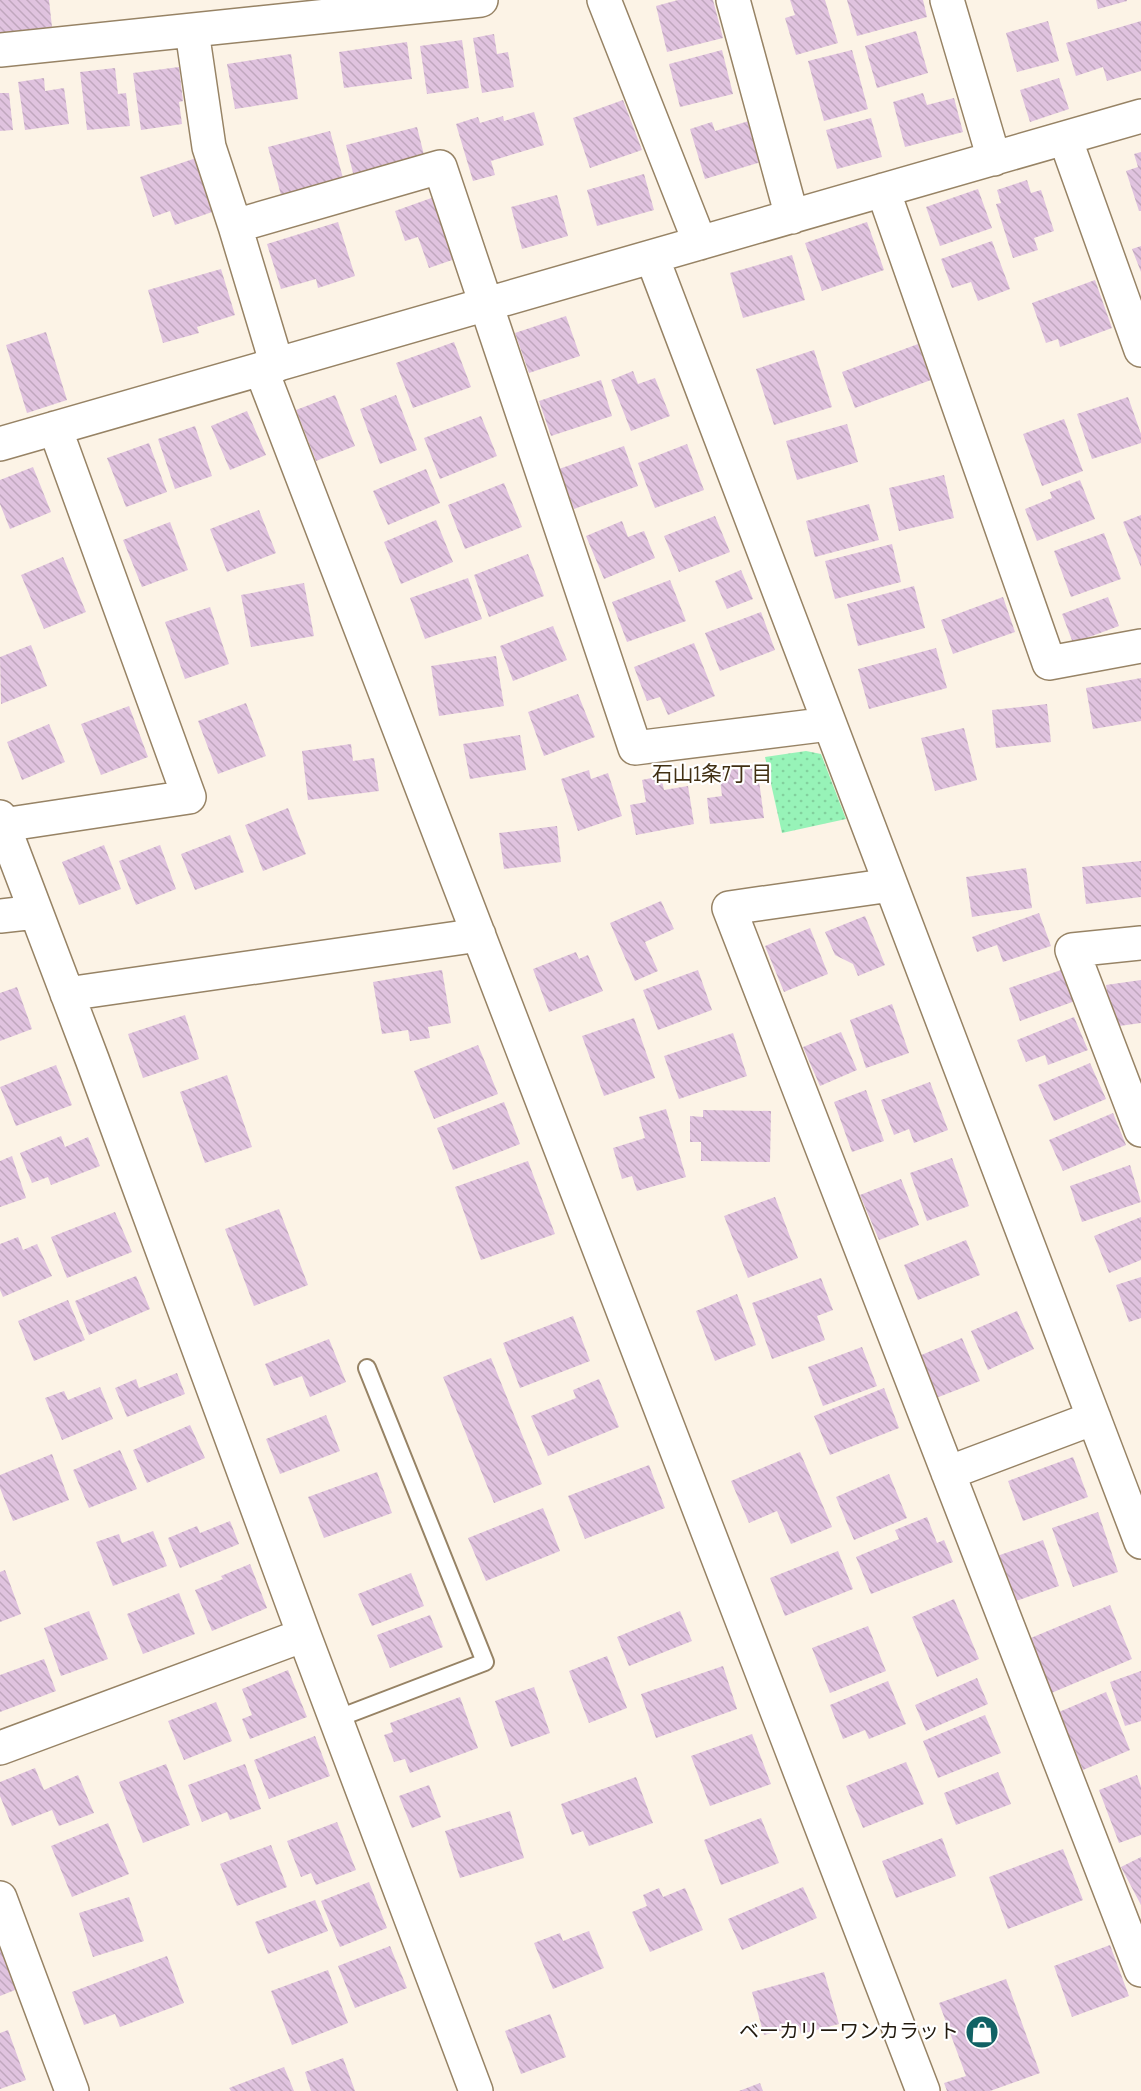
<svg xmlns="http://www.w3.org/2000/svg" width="1141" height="2091" viewBox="0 0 1141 2091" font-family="'Sofia Sans Condensed','Noto Sans JP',sans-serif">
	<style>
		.park { fill: url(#park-dots) }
		.building { fill: url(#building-back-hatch) }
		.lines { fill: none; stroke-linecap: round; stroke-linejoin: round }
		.service-casing { stroke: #978365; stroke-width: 20 }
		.minor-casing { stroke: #978365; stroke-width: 36 }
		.service { stroke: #fff; stroke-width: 16 }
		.minor { stroke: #fff; stroke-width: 33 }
		.labels { text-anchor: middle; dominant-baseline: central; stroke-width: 4.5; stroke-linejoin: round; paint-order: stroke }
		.poi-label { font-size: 20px; fill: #221a0e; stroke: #fff; text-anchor: end }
		.neighbourhood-label { font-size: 21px; fill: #413013; stroke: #fff }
	</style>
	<defs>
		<pattern id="park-dots" width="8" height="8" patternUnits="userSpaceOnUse" patternTransform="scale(1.5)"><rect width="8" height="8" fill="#97f3b8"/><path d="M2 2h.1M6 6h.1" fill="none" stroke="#82d09d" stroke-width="1.8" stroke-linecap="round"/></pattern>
		<pattern id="building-back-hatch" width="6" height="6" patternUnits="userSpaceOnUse" patternTransform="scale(1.5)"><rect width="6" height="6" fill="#e0c3df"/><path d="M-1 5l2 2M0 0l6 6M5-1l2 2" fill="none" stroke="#c0a7be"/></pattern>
	</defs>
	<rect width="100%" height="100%" fill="#fcf3e6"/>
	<!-- park -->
	<path class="park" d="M 806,751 L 821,754 L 846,819 L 782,833 L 765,757 Z"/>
	<!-- building -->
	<path class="building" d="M 0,0 L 49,0 L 52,27 L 0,33 Z
		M 678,0 L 713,0 L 723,38 L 667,52 L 656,6 Z
		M 790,0 L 825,0 L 838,43 L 796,55 L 785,18 L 795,15 Z
		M 847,0 L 923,0 L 927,17 L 857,36 Z
		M 1096,0 L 1127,0 L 1127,1 L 1098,9 Z
		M 1048,21 L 1059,61 L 1017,72 L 1006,33 Z
		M 1141,21 L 1141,71 L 1107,81 L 1103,67 L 1076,76 L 1066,43 Z
		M 916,31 L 928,73 L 877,88 L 865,46 Z
		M 494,34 L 497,54 L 508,52 L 514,87 L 482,93 L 473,38 Z
		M 462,40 L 469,88 L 427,94 L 420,46 Z
		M 407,42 L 412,79 L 344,88 L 339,52 Z
		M 722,50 L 733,94 L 680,107 L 669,64 Z
		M 852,50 L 868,109 L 824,121 L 808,61 Z
		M 291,54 L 298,99 L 235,109 L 227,64 Z
		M 179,67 L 183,101 L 179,102 L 182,124 L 141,130 L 133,73 Z
		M 115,68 L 118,94 L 126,93 L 130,126 L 87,130 L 80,72 Z
		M 44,78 L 45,91 L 64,88 L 69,124 L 25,130 L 18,82 Z
		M 1059,78 L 1069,109 L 1030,122 L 1020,90 Z
		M 0,93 L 9,93 L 13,130 L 0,131 Z
		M 923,93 L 927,105 L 954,98 L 963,132 L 905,147 L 893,102 Z
		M 623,100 L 642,150 L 590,168 L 573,118 Z
		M 534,112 L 544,145 L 491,161 L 495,175 L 473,181 L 456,124 L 478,117 L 480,123 L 503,116 L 504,121 Z
		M 871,118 L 882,157 L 837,169 L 826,130 Z
		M 749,121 L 761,162 L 705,179 L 690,129 L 712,122 L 715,131 Z
		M 417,127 L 425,159 L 354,177 L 346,145 Z
		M 330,131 L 343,178 L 281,195 L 268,147 Z
		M 1141,152 L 1141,211 L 1139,211 L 1126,171 L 1138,167 L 1134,154 Z
		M 196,158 L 215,211 L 175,225 L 170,211 L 153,217 L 140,177 Z
		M 644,174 L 654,210 L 597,226 L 587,190 Z
		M 1027,180 L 1031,193 L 1041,190 L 1054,231 L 1034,238 L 1038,250 L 1013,258 L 996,204 L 1001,203 L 997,190 Z
		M 978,189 L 992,228 L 940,246 L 926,207 Z
		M 557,195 L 568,236 L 522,249 L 511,207 Z
		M 437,196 L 458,258 L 429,268 L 418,237 L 405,241 L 395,211 Z
		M 338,222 L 355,276 L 318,288 L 316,279 L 281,289 L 267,244 Z
		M 867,222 L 884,270 L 822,291 L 805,243 Z
		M 992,241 L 1010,289 L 978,301 L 971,282 L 952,288 L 941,259 Z
		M 1141,246 L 1141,272 L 1132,249 Z
		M 792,255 L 805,300 L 743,318 L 730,273 Z
		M 221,269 L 235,315 L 197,327 L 199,333 L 163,343 L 148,290 Z
		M 1095,280 L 1112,328 L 1060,347 L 1058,339 L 1046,343 L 1032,303 Z
		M 566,316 L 580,356 L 529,373 L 515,333 Z
		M 46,332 L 67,400 L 27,413 L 6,345 Z
		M 454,342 L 471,387 L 413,408 L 396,363 Z
		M 918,344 L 931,380 L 855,408 L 842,372 Z
		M 814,350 L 832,407 L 774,425 L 756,369 Z
		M 633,371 L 638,384 L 655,378 L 670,416 L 631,431 L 611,380 Z
		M 601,380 L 612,416 L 551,436 L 539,401 Z
		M 335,395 L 355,446 L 316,461 L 296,410 Z
		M 396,395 L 417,450 L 380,464 L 360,409 Z
		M 1128,397 L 1141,434 L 1141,443 L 1092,459 L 1077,414 Z
		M 247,411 L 266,455 L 230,470 L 211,426 Z
		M 481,416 L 497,456 L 440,479 L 424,438 Z
		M 1064,419 L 1083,471 L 1042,486 L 1023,434 Z
		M 847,424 L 858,462 L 797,480 L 786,441 Z
		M 195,426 L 212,476 L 175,489 L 158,439 Z
		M 149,443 L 167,492 L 126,507 L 107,458 Z
		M 687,444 L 704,490 L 655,508 L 638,463 Z
		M 624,446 L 638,486 L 574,509 L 559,469 Z
		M 33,467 L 51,512 L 10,529 L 0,504 L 0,480 Z
		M 426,469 L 440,503 L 388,525 L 373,491 Z
		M 944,475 L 954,518 L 899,531 L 889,488 Z
		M 1080,480 L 1095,519 L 1037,541 L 1025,509 L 1052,498 L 1050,492 Z
		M 504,483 L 522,527 L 465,549 L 448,505 Z
		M 869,504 L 879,540 L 815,557 L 806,521 Z
		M 259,510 L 276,553 L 227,572 L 210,529 Z
		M 1141,515 L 1141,567 L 1123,522 Z
		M 715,516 L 730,552 L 679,572 L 664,536 Z
		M 436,520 L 453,562 L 401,584 L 384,542 Z
		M 622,521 L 628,537 L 644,531 L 655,558 L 604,579 L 586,536 Z
		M 170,522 L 188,570 L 142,587 L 123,540 Z
		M 1104,533 L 1121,579 L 1071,597 L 1054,551 Z
		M 892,544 L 901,582 L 835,599 L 825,561 Z
		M 528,554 L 544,596 L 489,617 L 474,575 Z
		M 63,557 L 86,612 L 44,629 L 21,575 Z
		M 741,570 L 753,599 L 727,609 L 715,581 Z
		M 468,578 L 482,619 L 425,639 L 410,598 Z
		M 670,580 L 686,621 L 627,642 L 612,602 Z
		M 304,583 L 314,636 L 251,647 L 241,595 Z
		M 914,586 L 925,628 L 858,646 L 847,604 Z
		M 1003,597 L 1015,632 L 953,654 L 941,620 Z
		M 1108,597 L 1119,626 L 1073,643 L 1062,614 Z
		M 210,607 L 229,664 L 185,679 L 165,622 Z
		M 761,612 L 775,650 L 720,671 L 705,633 Z
		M 553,626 L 567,660 L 513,681 L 500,646 Z
		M 694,643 L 715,696 L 668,715 L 660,697 L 647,701 L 634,667 Z
		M 31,645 L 47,686 L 1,704 L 0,657 Z
		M 936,648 L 947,688 L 869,709 L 858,669 Z
		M 496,656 L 504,706 L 439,716 L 431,666 Z
		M 1141,678 L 1141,721 L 1093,729 L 1086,688 Z
		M 578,694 L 595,737 L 544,756 L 528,712 Z
		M 246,703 L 266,756 L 218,774 L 198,721 Z
		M 1047,704 L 1051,742 L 996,748 L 992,710 Z
		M 129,706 L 148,757 L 101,775 L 81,724 Z
		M 49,724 L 65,762 L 22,780 L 7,742 Z
		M 964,728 L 977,780 L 935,791 L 921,738 Z
		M 520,735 L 526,770 L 470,779 L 463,744 Z
		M 351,744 L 353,761 L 374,758 L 379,791 L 308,800 L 302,751 Z
		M 757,766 L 764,818 L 710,824 L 707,798 L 722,796 L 719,771 Z
		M 589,770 L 591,779 L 608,773 L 622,816 L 578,831 L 561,779 Z
		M 661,776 L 664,790 L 688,786 L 694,824 L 636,835 L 630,805 L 646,802 L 642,780 Z
		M 288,808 L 306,854 L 263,871 L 245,825 Z
		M 557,826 L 561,862 L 504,869 L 499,833 Z
		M 230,835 L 244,872 L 195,890 L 181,854 Z
		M 104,845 L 121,889 L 79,905 L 62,862 Z
		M 160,845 L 176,889 L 136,905 L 119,861 Z
		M 1141,861 L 1141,897 L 1086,904 L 1082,867 Z
		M 1026,868 L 1032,908 L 972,917 L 966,877 Z
		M 661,901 L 674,929 L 645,942 L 658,971 L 635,981 L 610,923 Z
		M 1039,913 L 1051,946 L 1003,962 L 997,945 L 977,952 L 972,937 Z
		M 865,916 L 885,965 L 858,976 L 853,964 L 835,955 L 825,932 Z
		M 810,928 L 828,974 L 784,992 L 765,946 Z
		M 576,952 L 579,959 L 588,955 L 603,991 L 549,1012 L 533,969 Z
		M 1064,969 L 1075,1001 L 1020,1021 L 1009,988 Z
		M 442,970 L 451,1023 L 428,1027 L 430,1038 L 410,1041 L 408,1030 L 382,1034 L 373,982 Z
		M 698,970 L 712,1010 L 658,1030 L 643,990 Z
		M 1141,980 L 1141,1023 L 1112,1027 L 1106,985 Z
		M 17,987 L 32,1029 L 0,1041 L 0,993 Z
		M 892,1004 L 909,1053 L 866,1068 L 850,1020 Z
		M 185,1015 L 199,1059 L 143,1078 L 128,1034 Z
		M 1074,1017 L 1088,1050 L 1048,1065 L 1045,1055 L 1026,1062 L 1017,1040 Z
		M 634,1018 L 655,1078 L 604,1096 L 582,1036 Z
		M 841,1032 L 857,1070 L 820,1086 L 803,1047 Z
		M 733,1033 L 747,1076 L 679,1099 L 664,1056 Z
		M 478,1045 L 498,1094 L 434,1119 L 414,1071 Z
		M 1090,1063 L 1106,1099 L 1054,1121 L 1038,1085 Z
		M 56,1065 L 72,1105 L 16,1126 L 0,1087 Z
		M 227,1075 L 252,1147 L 205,1163 L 180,1092 Z
		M 930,1082 L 948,1130 L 914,1143 L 909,1129 L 894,1135 L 881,1100 Z
		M 866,1090 L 884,1141 L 852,1152 L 834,1102 Z
		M 504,1102 L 520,1144 L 453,1170 L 437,1128 Z
		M 666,1109 L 686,1177 L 637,1191 L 632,1176 L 622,1179 L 613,1148 L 645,1138 L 639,1117 Z
		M 703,1110 L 771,1111 L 770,1162 L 701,1161 L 701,1142 L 690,1142 L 690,1116 L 703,1117 Z
		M 1113,1113 L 1126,1145 L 1063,1171 L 1049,1140 Z
		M 61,1136 L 65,1147 L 88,1137 L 100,1166 L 51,1185 L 48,1177 L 32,1183 L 20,1153 Z
		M 12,1156 L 26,1198 L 0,1207 L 0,1161 Z
		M 952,1158 L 969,1206 L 927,1221 L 910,1173 Z
		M 528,1161 L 555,1234 L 481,1260 L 455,1187 Z
		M 1130,1165 L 1141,1202 L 1082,1222 L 1070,1186 Z
		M 901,1179 L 919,1225 L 879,1240 L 860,1195 Z
		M 775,1197 L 798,1258 L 748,1278 L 724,1216 Z
		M 279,1209 L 308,1285 L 254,1306 L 225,1229 Z
		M 115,1212 L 132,1252 L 67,1278 L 51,1237 Z
		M 1141,1217 L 1141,1260 L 1109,1273 L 1094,1236 Z
		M 18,1237 L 23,1250 L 37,1244 L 52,1276 L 3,1297 L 0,1290 L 0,1244 Z
		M 966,1240 L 980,1275 L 918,1300 L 904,1265 Z
		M 136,1276 L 150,1309 L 89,1335 L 75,1301 Z
		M 1141,1277 L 1141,1318 L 1129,1322 L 1116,1285 Z
		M 821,1278 L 833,1310 L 817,1316 L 825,1340 L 772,1359 L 752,1303 Z
		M 737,1294 L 756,1345 L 715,1361 L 696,1311 Z
		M 68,1300 L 85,1340 L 34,1361 L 18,1321 Z
		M 1017,1311 L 1034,1349 L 988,1370 L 971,1331 Z
		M 573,1316 L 590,1361 L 520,1388 L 503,1343 Z
		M 962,1338 L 980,1381 L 936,1398 L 919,1356 Z
		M 329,1339 L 346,1382 L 310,1397 L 302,1376 L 274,1386 L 265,1364 Z
		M 862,1347 L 877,1386 L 823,1406 L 808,1367 Z
		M 491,1358 L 542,1484 L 494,1503 L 443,1377 Z
		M 177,1373 L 185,1394 L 127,1417 L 115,1388 L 136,1379 L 139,1388 Z
		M 599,1379 L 619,1427 L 548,1456 L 531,1416 L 576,1398 L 573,1390 Z
		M 100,1387 L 113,1419 L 62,1440 L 45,1398 L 64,1391 L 68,1400 Z
		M 884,1388 L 899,1428 L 830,1455 L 814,1416 Z
		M 326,1415 L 340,1451 L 280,1474 L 266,1439 Z
		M 190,1425 L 205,1458 L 147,1483 L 133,1450 Z
		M 120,1450 L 137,1489 L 89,1508 L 73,1470 Z
		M 800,1452 L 832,1527 L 791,1544 L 777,1511 L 749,1523 L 731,1481 Z
		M 52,1454 L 69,1500 L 13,1521 L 0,1488 L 0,1475 Z
		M 1073,1457 L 1088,1497 L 1023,1521 L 1008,1481 Z
		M 649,1465 L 665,1508 L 585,1539 L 568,1496 Z
		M 377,1472 L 392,1513 L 324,1538 L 308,1497 Z
		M 889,1474 L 907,1518 L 854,1540 L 836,1497 Z
		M 543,1508 L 560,1551 L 486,1581 L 468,1538 Z
		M 1098,1512 L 1118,1572 L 1073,1587 L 1052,1528 Z
		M 927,1517 L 937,1543 L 944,1540 L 953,1562 L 871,1594 L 856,1557 L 899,1539 L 895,1530 Z
		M 230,1521 L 239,1544 L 180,1568 L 168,1538 L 197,1526 L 200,1533 Z
		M 153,1531 L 167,1566 L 113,1586 L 96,1542 L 119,1534 L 122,1543 Z
		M 1043,1540 L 1059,1586 L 1013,1602 L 997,1556 Z
		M 838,1551 L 853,1589 L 785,1616 L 770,1578 Z
		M 250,1564 L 267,1608 L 212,1631 L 195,1590 L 223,1579 L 221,1576 Z
		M 5,1570 L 21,1614 L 0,1622 L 0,1572 Z
		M 411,1573 L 424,1606 L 372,1626 L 358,1594 Z
		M 179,1593 L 195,1634 L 143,1654 L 127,1614 Z
		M 954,1599 L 979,1659 L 937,1677 L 912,1617 Z
		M 1110,1605 L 1132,1659 L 1049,1694 L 1026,1640 Z
		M 89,1611 L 108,1659 L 61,1676 L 44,1628 Z
		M 680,1611 L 692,1641 L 629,1666 L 617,1637 Z
		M 430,1615 L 443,1647 L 390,1668 L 377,1635 Z
		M 868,1626 L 886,1671 L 830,1693 L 812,1648 Z
		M 607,1656 L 627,1708 L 589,1723 L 569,1671 Z
		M 44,1659 L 56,1691 L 0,1712 L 0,1675 Z
		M 723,1666 L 737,1709 L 656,1738 L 641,1694 Z
		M 288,1670 L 307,1717 L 250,1739 L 242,1719 L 252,1715 L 242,1689 Z
		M 1141,1671 L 1141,1721 L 1125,1726 L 1110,1682 Z
		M 977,1678 L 988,1704 L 926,1731 L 915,1705 Z
		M 888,1681 L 906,1724 L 869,1739 L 865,1730 L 843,1739 L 830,1705 Z
		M 534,1687 L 550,1733 L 511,1747 L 495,1701 Z
		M 1106,1692 L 1130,1750 L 1083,1770 L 1059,1712 Z
		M 460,1697 L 478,1748 L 410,1773 L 405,1759 L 394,1762 L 384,1735 L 393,1732 L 390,1723 Z
		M 216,1702 L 232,1741 L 184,1760 L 168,1721 Z
		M 985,1715 L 1001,1753 L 938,1778 L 923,1741 Z
		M 752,1734 L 771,1784 L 710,1806 L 691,1756 Z
		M 315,1736 L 330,1776 L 269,1799 L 254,1760 Z
		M 906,1762 L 924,1804 L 863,1828 L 846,1786 Z
		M 166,1764 L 190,1825 L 143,1843 L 119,1782 Z
		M 245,1764 L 261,1809 L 230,1820 L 227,1812 L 202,1822 L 188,1785 Z
		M 35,1768 L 44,1790 L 78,1775 L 94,1813 L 59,1826 L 52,1810 L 12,1826 L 0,1796 L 0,1782 Z
		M 998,1772 L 1011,1804 L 956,1825 L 944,1793 Z
		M 1137,1775 L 1141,1787 L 1141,1835 L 1119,1843 L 1099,1790 Z
		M 636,1777 L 653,1823 L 589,1846 L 583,1831 L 572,1835 L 561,1804 Z
		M 429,1785 L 441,1817 L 412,1828 L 399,1796 Z
		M 510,1811 L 524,1858 L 460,1878 L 445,1831 Z
		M 761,1818 L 779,1863 L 721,1885 L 704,1840 Z
		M 337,1822 L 356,1870 L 316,1885 L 311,1873 L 301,1877 L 287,1841 Z
		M 108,1823 L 129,1874 L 72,1897 L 51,1846 Z
		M 942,1838 L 956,1876 L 896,1898 L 882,1861 Z
		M 271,1845 L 287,1887 L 237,1906 L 220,1864 Z
		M 1063,1849 L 1083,1900 L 1008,1929 L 989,1877 Z
		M 1141,1857 L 1141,1905 L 1121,1867 Z
		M 369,1882 L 387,1928 L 340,1947 L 321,1901 Z
		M 803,1887 L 817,1918 L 742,1950 L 728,1919 Z
		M 659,1888 L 663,1897 L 685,1888 L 703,1930 L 650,1952 L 632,1912 L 647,1906 L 643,1895 Z
		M 129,1897 L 144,1941 L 93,1957 L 79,1913 Z
		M 315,1900 L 328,1931 L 268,1954 L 255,1922 Z
		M 589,1931 L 604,1968 L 553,1989 L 534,1943 L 560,1933 L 563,1941 Z
		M 4,1944 L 20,1988 L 0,1996 L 0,1945 Z
		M 1110,1945 L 1129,1996 L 1072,2017 L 1054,1966 Z
		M 390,1946 L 407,1988 L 355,2008 L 338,1966 Z
		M 167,1956 L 184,2003 L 120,2027 L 115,2014 L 84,2025 L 72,1992 Z
		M 328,1970 L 348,2023 L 292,2045 L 271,1991 Z
		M 824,1972 L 839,2024 L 801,2034 L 799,2026 L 764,2035 L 752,1992 Z
		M 1006,1979 L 1040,2073 L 990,2091 L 947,2091 L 944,2083 L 966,2076 L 939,2003 Z
		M 550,2014 L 566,2057 L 521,2074 L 505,2031 Z
		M 8,2030 L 26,2080 L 0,2089 L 0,2033 Z
		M 343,2058 L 355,2091 L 311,2091 L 305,2072 Z
		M 284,2067 L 294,2091 L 231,2091 L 229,2088 Z
		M 760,2083 L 763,2091 L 739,2091 Z"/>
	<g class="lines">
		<defs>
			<path id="service" d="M 336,1719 L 485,1662 L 367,1368"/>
			<path id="minor" d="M 604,0 L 700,243
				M 733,0 L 792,217
				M 947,0 L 994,159
				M 192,31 L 209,147 L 235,226 L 277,365
				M 0,50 L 481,0
				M 1065,138 L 1141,350
				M 883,190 L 1049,663 L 1141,646
				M 235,226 L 440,167 L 635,748 L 829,724
				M 652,257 L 1141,1542
				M 261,369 L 923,2091
				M 0,444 L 1141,116
				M 0,817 L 92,1059 L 304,1635 L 476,2091
				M 3,825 L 189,797 L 55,428
				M 891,885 L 729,908 L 1141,1970
				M 0,916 L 36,912
				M 1141,943 L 1072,950 L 1141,1130
				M 67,994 L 479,935
				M 948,1473 L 1094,1418
				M 0,1748 L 304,1635
				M 0,1898 L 72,2091"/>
		</defs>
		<!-- service casing -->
		<use href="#service" class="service-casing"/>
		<!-- minor casing -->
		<use href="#minor" class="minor-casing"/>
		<!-- service -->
		<use href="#service" class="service"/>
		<!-- minor -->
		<use href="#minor" class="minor"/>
	</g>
	<!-- icons -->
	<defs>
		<symbol id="shop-disc" viewBox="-11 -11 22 22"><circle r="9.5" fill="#116265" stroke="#fff"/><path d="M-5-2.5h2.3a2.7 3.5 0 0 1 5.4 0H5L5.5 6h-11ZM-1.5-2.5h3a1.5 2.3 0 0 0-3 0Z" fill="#fff"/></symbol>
	</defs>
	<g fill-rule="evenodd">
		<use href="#shop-disc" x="963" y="2013" width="38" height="38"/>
	</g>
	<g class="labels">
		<!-- poi labels -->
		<g class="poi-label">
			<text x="959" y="2032">ベーカリーワンカラット</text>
		</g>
		<!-- neighbourhood labels -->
		<g class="neighbourhood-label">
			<text x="712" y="774">石山1条7丁目</text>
		</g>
	</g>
</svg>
